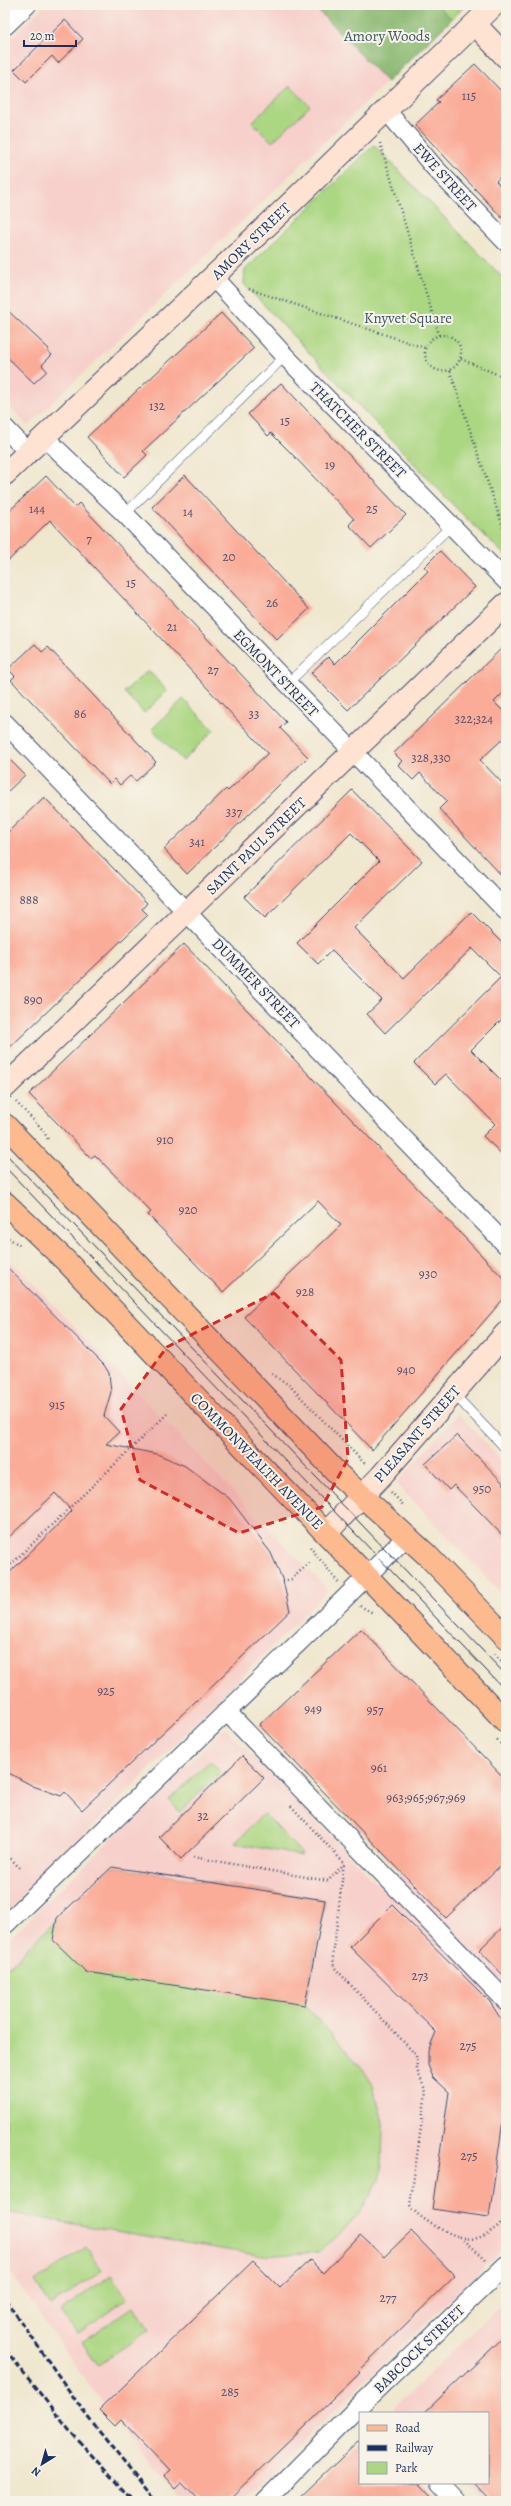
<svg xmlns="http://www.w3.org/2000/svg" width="511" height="2506" viewBox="0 0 511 2506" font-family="Alegreya,serif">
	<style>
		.built { fill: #f7d0cb }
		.green { fill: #acd782; stroke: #648370 }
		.forest { fill: #89b870; stroke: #527467 }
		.building { fill: #faac98 }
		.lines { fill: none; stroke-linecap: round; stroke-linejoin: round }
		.lane-casing { stroke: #3b4b6f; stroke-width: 10 }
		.street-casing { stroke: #3b4b6f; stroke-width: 20 }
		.secondary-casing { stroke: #3b4b6f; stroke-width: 24 }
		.primary-casing { stroke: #3b4b6f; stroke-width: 24 }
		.path { stroke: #3b4b6f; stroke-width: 2.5; stroke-dasharray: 1 3; stroke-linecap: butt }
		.lane { stroke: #fff; stroke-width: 9 }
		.street { stroke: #fff; stroke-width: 18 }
		.secondary { stroke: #fee3d2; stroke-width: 22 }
		.primary { stroke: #fcba8e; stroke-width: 22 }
		.tram { stroke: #1b2f5e; stroke-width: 1 }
		.rail { stroke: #1b2f5e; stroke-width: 3; stroke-dasharray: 6 3; stroke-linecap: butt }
		.marked { fill: #d62828; fill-opacity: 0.2; stroke: #d62828; stroke-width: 3; stroke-dasharray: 8 5; stroke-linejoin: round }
		.labels { text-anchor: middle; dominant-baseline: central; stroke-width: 4; stroke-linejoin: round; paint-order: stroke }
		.number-label { font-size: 13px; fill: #534e6c }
		.park-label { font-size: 15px; fill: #3f5967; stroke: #f7f3e8 }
		.street-label { font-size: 15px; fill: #1b2f5e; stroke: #f7f3e8 }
	</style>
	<rect width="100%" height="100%" fill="#f7f3e8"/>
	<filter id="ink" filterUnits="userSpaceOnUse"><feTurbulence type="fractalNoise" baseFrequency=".025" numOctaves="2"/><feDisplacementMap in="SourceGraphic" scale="8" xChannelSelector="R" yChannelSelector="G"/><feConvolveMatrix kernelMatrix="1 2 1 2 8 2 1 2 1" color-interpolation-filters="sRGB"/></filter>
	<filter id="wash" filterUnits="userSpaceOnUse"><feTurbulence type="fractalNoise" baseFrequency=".012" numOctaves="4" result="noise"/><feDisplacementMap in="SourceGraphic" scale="16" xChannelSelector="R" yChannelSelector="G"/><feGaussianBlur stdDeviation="0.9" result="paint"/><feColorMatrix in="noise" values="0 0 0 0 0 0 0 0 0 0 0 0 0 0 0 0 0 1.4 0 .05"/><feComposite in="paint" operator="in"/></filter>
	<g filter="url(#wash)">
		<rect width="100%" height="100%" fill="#f0e7cf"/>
		<!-- built -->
		<path class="built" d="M 45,5 L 313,5 L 387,82 L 28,426 L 5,402 L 5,44 Z
			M 5,1255 L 328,1590 L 5,1915 Z
			M 458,1414 L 506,1464 L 506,1598 L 396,1483 Z
			M 225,1728 L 383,1890 L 501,1779 L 506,1784 L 506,2246 L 240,2501 L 180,2501 L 87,2383 L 5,2264 L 5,1943 Z
			M 506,2300 L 506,2501 L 483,2501 L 465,2483 L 488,2483 L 488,2413 L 398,2413 L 394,2408 Z"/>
		<!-- green -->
		<path class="green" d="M 438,5 L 465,5 L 452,19 Z
			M 290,86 L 310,106 L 272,142 L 252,122 Z
			M 374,145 L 506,281 L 506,556 L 459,511 L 244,284 L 245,270 Z
			M 148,670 L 167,691 L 144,713 L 124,692 Z
			M 183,699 L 214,730 L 183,761 L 152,729 Z
			M 210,1761 L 221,1772 L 180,1812 L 169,1800 Z
			M 265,1814 L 301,1853 L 302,1856 L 235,1843 L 262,1815 Z
			M 112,1867 L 325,1900 L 305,2005 L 363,2069 L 373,2085 L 383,2123 L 382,2164 L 379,2181 L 358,2216 L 319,2252 L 262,2256 L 5,2212 L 5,1970 Z
			M 86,2247 L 102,2270 L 51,2305 L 35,2282 Z
			M 111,2275 L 127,2299 L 77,2334 L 60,2311 Z
			M 133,2307 L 149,2330 L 98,2365 L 82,2342 Z"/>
		<!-- forest -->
		<path class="forest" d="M 313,5 L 438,5 L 452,19 L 387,82 Z"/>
		<g id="blocks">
			<!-- building -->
			<path class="building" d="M 65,20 L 83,39 L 58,63 L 52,56 L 26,82 L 14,70 Z
				M 475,64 L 506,96 L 506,172 L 496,181 L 506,193 L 506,222 L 415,125 L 439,102 L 436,100 Z
				M 5,308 L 49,349 L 47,351 L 52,355 L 42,365 L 47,371 L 34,383 L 5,355 Z
				M 221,313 L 254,348 L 143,451 L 147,455 L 124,477 L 87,437 Z
				M 281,383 L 406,515 L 371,548 L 349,525 L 354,519 L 290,452 L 271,433 L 268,436 L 248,414 Z
				M 185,475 L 309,609 L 277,640 L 152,507 Z
				M 46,476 L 75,507 L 79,503 L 286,722 L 280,728 L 308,757 L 187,874 L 164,849 L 226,789 L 228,791 L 268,753 L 50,520 L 5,564 L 5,515 Z
				M 440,551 L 475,587 L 348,710 L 311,673 L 328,657 L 335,664 L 428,571 L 424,567 Z
				M 35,644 L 42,652 L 48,647 L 156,762 L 136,781 L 130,776 L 120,785 L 115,779 L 110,784 L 11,680 L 15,676 L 8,669 Z
				M 506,644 L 506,690 L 494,702 L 506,714 L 506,736 L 480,760 L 506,787 L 506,880 L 439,809 L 447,801 L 420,773 L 413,780 L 398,765 L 402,761 L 394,753 Z
				M 5,755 L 25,775 L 5,794 Z
				M 352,790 L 422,861 L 354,928 L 404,978 L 471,912 L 506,947 L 506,1015 L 471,1050 L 506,1085 L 506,1158 L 483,1136 L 495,1124 L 446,1074 L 435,1084 L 414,1063 L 501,977 L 472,948 L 385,1033 L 367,1014 L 382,1000 L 332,950 L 318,964 L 297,943 L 379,861 L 351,833 L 265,918 L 244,897 Z
				M 44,797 L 147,903 L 142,909 L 148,915 L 5,1052 L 5,835 Z
				M 184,944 L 506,1281 L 506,1296 L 372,1450 L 244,1317 L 341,1225 L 318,1201 L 223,1292 L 148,1215 L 151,1212 L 95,1155 L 91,1158 L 29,1094 Z
				M 5,1265 L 104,1365 L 109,1373 L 111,1392 L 104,1416 L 119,1432 L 106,1444 L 157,1454 L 185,1466 L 229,1498 L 271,1553 L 283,1581 L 290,1611 L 82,1810 L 65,1792 L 61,1796 L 33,1786 L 5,1771 L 5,1577 L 72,1511 L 55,1493 L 5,1541 Z
				M 457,1435 L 506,1486 L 506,1539 L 454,1485 L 449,1490 L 425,1464 Z
				M 361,1629 L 506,1780 L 506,1860 L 446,1918 L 259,1725 Z
				M 242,1756 L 264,1778 L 181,1859 L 159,1837 Z
				M 112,1867 L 325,1900 L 305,2005 L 86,1972 L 53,1940 L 57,1918 Z
				M 392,1905 L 490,2002 L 506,2027 L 506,2100 L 489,2217 L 432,2209 L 449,2092 L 433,2077 L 428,2065 L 428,2051 L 436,2032 L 350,1947 Z
				M 506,1924 L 506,1978 L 479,1950 Z
				M 411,2231 L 455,2276 L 358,2371 L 360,2373 L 227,2501 L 199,2501 L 181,2482 L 175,2488 L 164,2476 L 170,2471 L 121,2420 L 115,2426 L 99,2410 L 253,2261 L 280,2288 L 310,2260 L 323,2273 L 360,2235 L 384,2257 Z
				M 506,2335 L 506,2501 L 492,2501 L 475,2483 L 488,2483 L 488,2413 L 424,2413 Z
				M 360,2440 L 360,2483 L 420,2483 L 437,2501 L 296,2501 Z"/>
		</g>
	</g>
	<g filter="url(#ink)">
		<use href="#blocks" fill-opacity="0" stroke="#3b4b6f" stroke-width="1"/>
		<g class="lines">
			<defs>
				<path id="lane" d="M 125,514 L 285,356
					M 287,684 L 452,525
					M 453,1393 L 506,1449"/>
				<path id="street" d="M 5,26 L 27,5
					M 386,110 L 434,167 L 506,242
					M 213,277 L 285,356 L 506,581
					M 5,428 L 28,452
					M 44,437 L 125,514 L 506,911
					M 5,723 L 506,1245
					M 226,1711 L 506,2001
					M 5,1925 L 344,1599 L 407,1536
					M 440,2483 L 457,2501
					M 265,2501 L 353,2412 L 506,2265"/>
				<path id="secondary" d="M 475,24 L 506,57
					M 5,474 L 294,200 L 494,5
					M 5,1087 L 506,604
					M 326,1533 L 381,1476 L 506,1333"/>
				<path id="primary" d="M 5,1125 L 340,1476 L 427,1555 L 506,1637
					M 5,1203 L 66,1261 L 506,1722"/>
			</defs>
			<!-- lane casing -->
			<use href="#lane" class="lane-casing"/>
			<!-- street casing -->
			<use href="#street" class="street-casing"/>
			<!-- secondary casing -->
			<use href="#secondary" class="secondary-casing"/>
			<!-- primary casing -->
			<use href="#primary" class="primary-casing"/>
			<!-- path -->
			<path class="path" d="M 380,143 L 439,335
				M 249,289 L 425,348
				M425 353a18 18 0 1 1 36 0a18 18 0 1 1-36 0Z
				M 461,359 L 506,378
				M 450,371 L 506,536
				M 16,1102 L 43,1130 L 49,1141
				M 5,1236 L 21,1246
				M 272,1374 L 289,1385 L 366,1465
				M 391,1492 L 404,1506
				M 310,1547 L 338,1582
				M 5,1570 L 167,1414
				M 283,1581 L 292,1579 L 310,1562
				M 360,1606 L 373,1613
				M 495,1654 L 506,1666
				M 497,1740 L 506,1749
				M 291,1806 L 344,1863 L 333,1957 L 334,1967 L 416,2055 L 417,2070 L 426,2092 L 410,2205 C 418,2220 461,2243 477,2238 C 489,2235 497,2226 506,2219
				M 5,1853 L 20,1868
				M 193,1857 L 328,1881 L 344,1864
				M 464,2240 L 487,2260"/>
			<!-- lane -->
			<use href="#lane" class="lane"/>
			<!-- street -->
			<use href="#street" class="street"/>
			<!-- secondary -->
			<use href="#secondary" class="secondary"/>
			<!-- primary -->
			<use href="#primary" class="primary"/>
			<!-- tram -->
			<path class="tram" d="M 5,1153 L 506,1675
				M 5,1167 L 506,1691"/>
			<!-- rail -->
			<path class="rail" d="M 5,2299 L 86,2415 L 155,2501
				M 5,2349 L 69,2430 L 133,2501"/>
		</g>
	</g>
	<!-- marked area -->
	<path class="marked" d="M 274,1293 L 341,1360 L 348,1459 L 322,1507 L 239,1533 L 140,1480 L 121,1409 L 167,1347 Z"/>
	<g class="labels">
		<!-- number labels -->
		<g class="number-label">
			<text x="469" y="95">115</text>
			<text x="157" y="405">132</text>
			<text x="285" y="420">15</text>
			<text x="330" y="464">19</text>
			<text x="37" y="508">144</text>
			<text x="372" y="508">25</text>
			<text x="188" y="511">14</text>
			<text x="89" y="538">7</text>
			<text x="229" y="556">20</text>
			<text x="131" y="582">15</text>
			<text x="272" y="602">26</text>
			<text x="172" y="626">21</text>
			<text x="213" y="669">27</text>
			<text x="80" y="713">86</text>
			<text x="254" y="713">33</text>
			<text x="474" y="718">322;324</text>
			<text x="431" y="757">328,330</text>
			<text x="234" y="811">337</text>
			<text x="197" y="841">341</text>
			<text x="29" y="899">888</text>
			<text x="33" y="999">890</text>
			<text x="165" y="1139">910</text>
			<text x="188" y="1209">920</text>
			<text x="428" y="1273">930</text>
			<text x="305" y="1291">928</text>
			<text x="406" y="1369">940</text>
			<text x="57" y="1404">915</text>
			<text x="482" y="1488">950</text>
			<text x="106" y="1690">925</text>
			<text x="313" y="1708">949</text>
			<text x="375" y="1709">957</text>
			<text x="379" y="1767">961</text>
			<text x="426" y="1797">963;965;967;969</text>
			<text x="203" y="1815">32</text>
			<text x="420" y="1975">273</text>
			<text x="468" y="2045">275</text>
			<text x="469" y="2155">275</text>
			<text x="388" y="2297">277</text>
			<text x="230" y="2391">285</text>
		</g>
		<!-- park labels -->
		<g class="park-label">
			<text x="387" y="36">Amory Woods</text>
			<text x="408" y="318">Knyvet Square</text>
		</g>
		<!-- street labels -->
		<g class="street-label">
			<text transform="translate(445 177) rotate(48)">EWE STREET</text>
			<text transform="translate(251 241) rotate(-44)">AMORY STREET</text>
			<text transform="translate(358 430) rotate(45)">THATCHER STREET</text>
			<text transform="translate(276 673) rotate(46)">EGMONT STREET</text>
			<text transform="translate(256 846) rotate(-44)">SAINT PAUL STREET</text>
			<text transform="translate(256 983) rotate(46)">DUMMER STREET</text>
			<text transform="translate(417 1434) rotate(-49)">PLEASANT STREET</text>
			<text transform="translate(257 1461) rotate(46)">COMMONWEALTH AVENUE</text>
			<text transform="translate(419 2349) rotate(-44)">BABCOCK STREET</text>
		</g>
	</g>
	<!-- margin -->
	<rect width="511" height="2506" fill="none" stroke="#f7f3e8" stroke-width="20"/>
	<!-- legend -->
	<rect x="359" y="2412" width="130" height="72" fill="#f7f3e8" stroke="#9fa5b1"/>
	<rect x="367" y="2425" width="20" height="6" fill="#fcba8e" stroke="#9fa5b1"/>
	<text x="395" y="2432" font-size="12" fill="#1b2f5e">Road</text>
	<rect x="367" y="2445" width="20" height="6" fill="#1b2f5e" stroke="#9fa5b1"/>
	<text x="395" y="2452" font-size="12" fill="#1b2f5e">Railway</text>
	<rect x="367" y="2462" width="20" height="12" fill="#acd782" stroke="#9fa5b1"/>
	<text x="395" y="2472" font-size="12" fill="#1b2f5e">Park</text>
	<!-- north arrow -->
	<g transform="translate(42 2464) rotate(217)" stroke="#f7f3e8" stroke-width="3" paint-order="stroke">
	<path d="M0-3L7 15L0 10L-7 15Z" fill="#1b2f5e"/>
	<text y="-6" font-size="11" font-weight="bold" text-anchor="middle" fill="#1b2f5e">N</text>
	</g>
	<!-- scale -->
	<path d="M24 40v6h52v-6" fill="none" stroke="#1b2f5e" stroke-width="2"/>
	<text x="30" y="40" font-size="12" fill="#1b2f5e" stroke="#f7f3e8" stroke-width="3" paint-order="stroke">20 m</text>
</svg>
